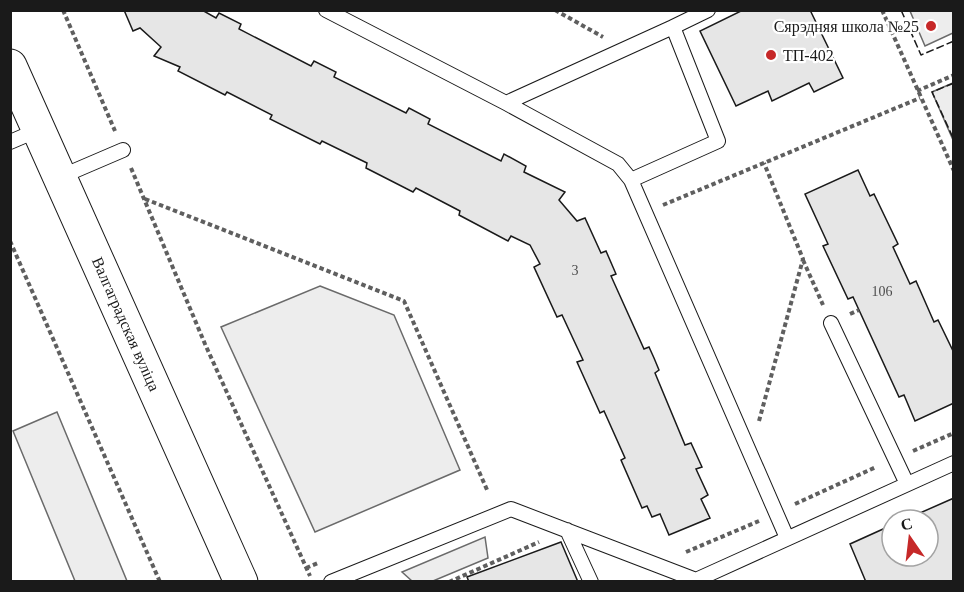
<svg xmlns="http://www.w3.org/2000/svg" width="964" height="592" viewBox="0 0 964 592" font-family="Georgia,serif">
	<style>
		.built { fill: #ededed; stroke: #6a6a6a; stroke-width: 1.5 }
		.building { fill: #e6e6e6; stroke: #1a1a1a; stroke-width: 1.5 }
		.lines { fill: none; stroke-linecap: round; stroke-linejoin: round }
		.lane-casing { stroke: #1a1a1a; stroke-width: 16 }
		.secondary-casing { stroke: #1a1a1a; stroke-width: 35 }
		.path { stroke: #5f5f5f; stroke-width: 4; stroke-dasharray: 4.5 3; stroke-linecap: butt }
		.lane { stroke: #fff; stroke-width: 14 }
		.secondary { stroke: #fff; stroke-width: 33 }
		.fence { stroke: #1a1a1a; stroke-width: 1.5; stroke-dasharray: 8 3; stroke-linecap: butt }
		.poi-dot { fill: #c62828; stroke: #fff; stroke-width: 2 }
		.labels { text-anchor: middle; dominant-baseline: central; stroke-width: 4.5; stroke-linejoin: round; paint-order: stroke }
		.number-label { font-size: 14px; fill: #4d4d4d }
		.poi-label { font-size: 16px; fill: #1a1a1a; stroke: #fff; text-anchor: end }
		.street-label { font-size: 16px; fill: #1a1a1a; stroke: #fff }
	</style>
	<rect width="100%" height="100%" fill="#fff"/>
	<!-- built -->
	<path class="built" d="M 910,11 L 953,11 L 953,33 L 925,46 Z
		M 953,83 L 953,140 L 932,92 Z
		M 320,286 L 394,315 L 460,470 L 315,532 L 221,327 Z
		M 57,412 L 127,581 L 75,581 L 13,431 Z
		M 485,537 L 488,558 L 433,581 L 412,581 L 402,572 Z"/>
	<!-- building -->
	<path class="building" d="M 124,10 L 202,10 L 216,18 L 219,13 L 241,24 L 239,29 L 311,66 L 314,61 L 336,72 L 334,77 L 406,113 L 409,108 L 430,119 L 428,124 L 501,161 L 504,154 L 526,166 L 524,172 L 565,192 L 559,200 L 577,221 L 585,218 L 601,253 L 606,251 L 616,274 L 611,276 L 644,349 L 649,347 L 654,358 L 659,370 L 655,373 L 685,445 L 691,443 L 702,467 L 696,469 L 708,495 L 701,499 L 710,518 L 669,535 L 660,514 L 652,517 L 647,506 L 642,508 L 621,460 L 625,458 L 604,411 L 600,413 L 577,362 L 583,360 L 562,315 L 557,317 L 534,267 L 540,264 L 530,245 L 511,236 L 508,241 L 459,215 L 460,211 L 416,188 L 413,192 L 366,168 L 367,163 L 322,141 L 320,144 L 270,119 L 272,115 L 227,92 L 225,95 L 178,71 L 180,67 L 154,56 L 161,47 L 140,28 L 133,31 Z
		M 743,10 L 810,10 L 843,78 L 814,92 L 809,83 L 772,101 L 768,91 L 736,106 L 700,31 Z
		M 858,170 L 870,196 L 874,194 L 898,244 L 893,247 L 910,284 L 916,281 L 934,322 L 938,320 L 954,353 L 954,403 L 915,421 L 904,395 L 899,397 L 853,297 L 848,299 L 823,246 L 828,244 L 805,194 Z
		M 954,498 L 954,582 L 866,582 L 850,544 L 892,525 L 892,556 L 928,556 L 928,520 L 904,520 Z
		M 561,542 L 578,582 L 469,582 L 467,577 Z"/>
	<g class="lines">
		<defs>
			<path id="lane" d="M 326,10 L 506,103 L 618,164 L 631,180 L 787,538
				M 673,27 L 708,10
				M 506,103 L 673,27 L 718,141 L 631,180
				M 10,142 L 38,130
				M 60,177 L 123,150
				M 831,323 L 907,484
				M 567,530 L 591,582
				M 331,582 L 511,509 L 696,580 L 954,463"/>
			<path id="secondary" d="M 10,66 L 241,582"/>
		</defs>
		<!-- lane casing -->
		<use href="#lane" class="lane-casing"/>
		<!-- secondary casing -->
		<use href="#secondary" class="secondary-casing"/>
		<!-- path -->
		<path class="path" d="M 63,10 L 115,131
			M 555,10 L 603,37
			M 882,10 L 954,171
			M 917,91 L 954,75
			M 131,168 L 205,344 L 310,576
			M 145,199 L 404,301 L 488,492
			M 663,205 L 920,98
			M 10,241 L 160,582
			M 803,260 L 823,305
			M 850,314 L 859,310
			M 759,421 L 803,259 L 764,163
			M 913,451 L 954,433
			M 795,504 L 876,467
			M 686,552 L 759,521
			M 306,568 L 318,563
			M 449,582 L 539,542"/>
		<!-- lane -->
		<use href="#lane" class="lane"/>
		<!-- secondary -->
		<use href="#secondary" class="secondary"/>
		<!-- fence -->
		<path class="fence" d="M 901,10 L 921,55 L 954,41
			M 954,83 L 932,92 L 954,140"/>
	</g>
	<!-- markers -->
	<g class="poi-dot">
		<circle cx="931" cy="26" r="6"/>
		<circle cx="771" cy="55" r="6"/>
	</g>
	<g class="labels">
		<!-- number labels -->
		<g class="number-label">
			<text x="575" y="270">3</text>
			<text x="882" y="291">106</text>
		</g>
		<!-- poi labels -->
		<g class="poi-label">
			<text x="919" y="26">Сярэдняя школа №25</text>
			<text x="783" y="55" text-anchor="start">ТП-402</text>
		</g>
		<!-- street labels -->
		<g class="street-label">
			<text transform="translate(126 324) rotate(66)">Валгаградская вуліца</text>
		</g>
	</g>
	<!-- border -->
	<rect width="964" height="592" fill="none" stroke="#1a1a1a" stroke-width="24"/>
	<!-- north arrow -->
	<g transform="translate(910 538) rotate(346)"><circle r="28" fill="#ffffff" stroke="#a3a3a3" stroke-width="1.5"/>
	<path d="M0-4.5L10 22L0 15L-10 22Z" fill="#c62828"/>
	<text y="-9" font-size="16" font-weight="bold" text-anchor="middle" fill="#1a1a1a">С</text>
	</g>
</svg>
